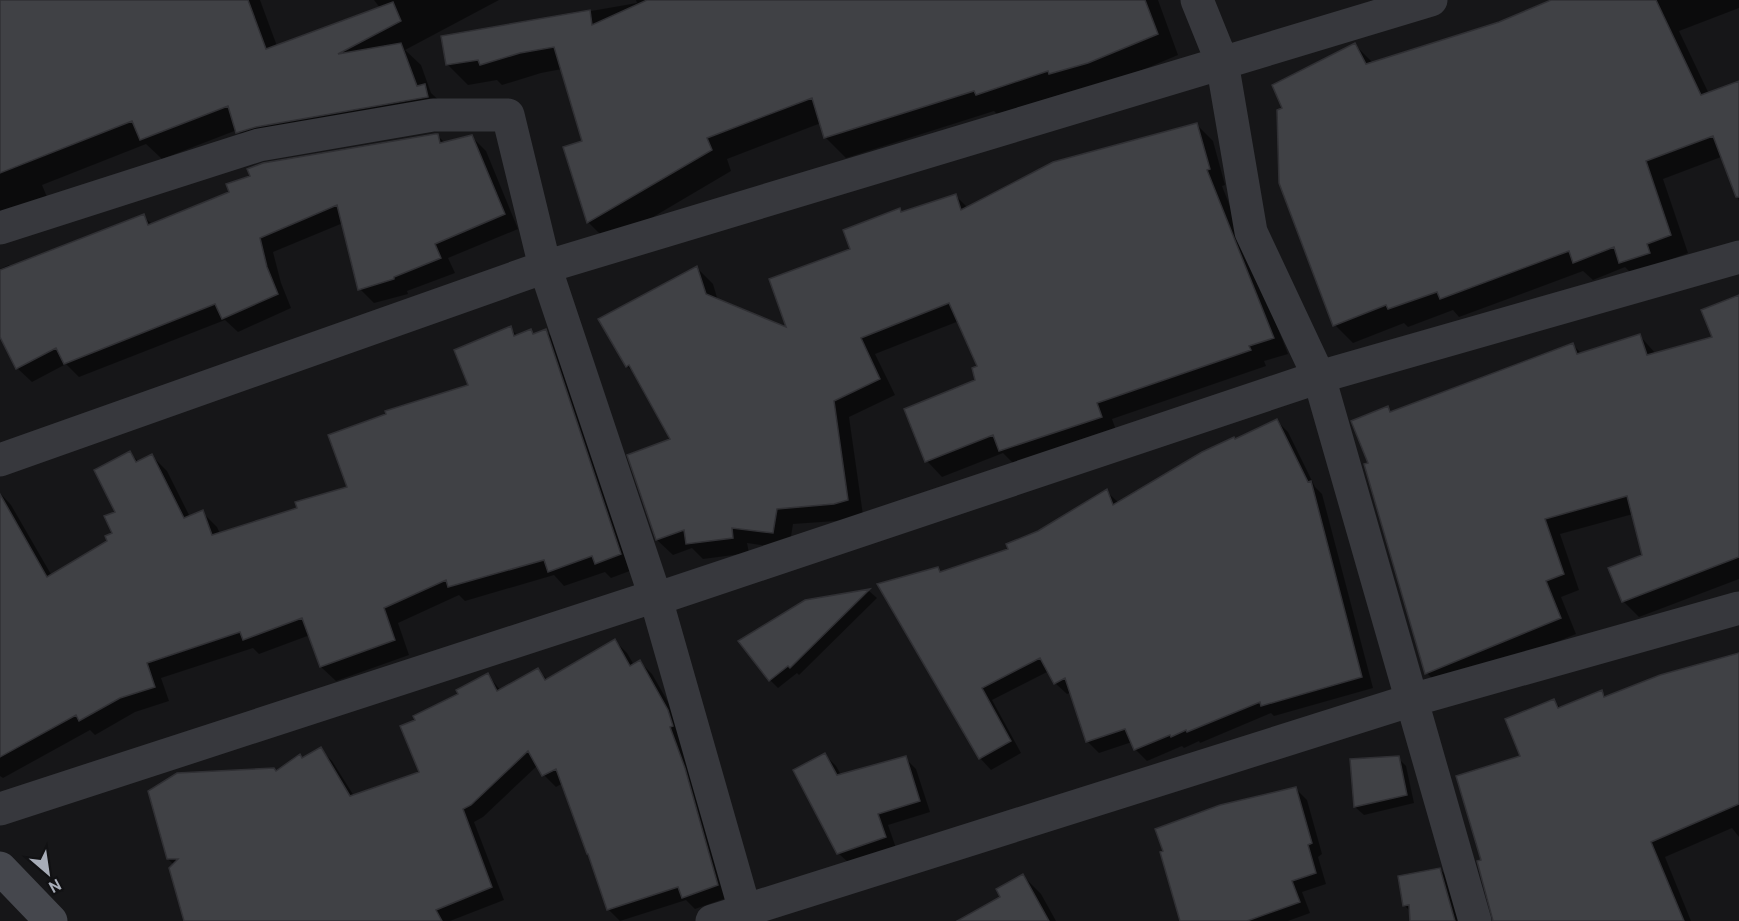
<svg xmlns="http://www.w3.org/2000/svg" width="1739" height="921" viewBox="0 0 1739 921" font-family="Cabin,sans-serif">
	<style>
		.shadow { fill: #0007 }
		.building { fill: #404145; stroke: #303034; stroke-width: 1.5 }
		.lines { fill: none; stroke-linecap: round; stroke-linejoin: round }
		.street { stroke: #37383d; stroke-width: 33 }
		.secondary { stroke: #45474d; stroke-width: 33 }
	</style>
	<rect width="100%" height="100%" fill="#161618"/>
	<!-- shadow -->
	<path class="shadow" d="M 0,0 L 260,0 L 277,46 L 380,8 L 374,0 L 499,0 L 405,50 L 421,65 L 431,93 L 445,106 L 258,153 L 237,130 L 162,159 L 146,144 L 42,185 L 47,197 L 2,213 L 0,211 Z
		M 636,0 L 1158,0 L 1178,55 L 1109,84 L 1071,94 L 1069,92 L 998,115 L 994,111 L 846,158 L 825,137 L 821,123 L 727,159 L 731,171 L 609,243 L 588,222 L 584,142 L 562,69 L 541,73 L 502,85 L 497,80 L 468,85 L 447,64 L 442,37 L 637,3 Z
		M 1550,0 L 1739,0 L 1739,8 L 1679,31 L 1709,94 L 1739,82 L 1739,201 L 1721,157 L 1663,179 L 1688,253 L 1664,262 L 1639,281 L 1625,267 L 1593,280 L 1583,271 L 1459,317 L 1453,310 L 1408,327 L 1404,323 L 1353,343 L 1335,325 L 1355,45 L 1373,63 L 1499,24 Z
		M 1197,125 L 1213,141 L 1225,185 L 1222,186 L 1288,354 L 1264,361 L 1266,366 L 1112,419 L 1117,433 L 1016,466 L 1003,453 L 942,477 L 927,461 L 977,381 L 979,367 L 959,321 L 875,354 L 895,395 L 849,417 L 863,515 L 850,520 L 793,524 L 789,549 L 747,543 L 749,553 L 703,559 L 692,548 L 673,555 L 657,540 L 629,456 L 672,440 L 634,373 L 627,366 L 697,268 L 713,284 L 718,301 L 788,330 L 852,250 L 899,210 L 903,213 L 955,195 L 968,208 Z
		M 437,135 L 445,143 L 472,137 L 486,151 L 518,229 L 448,258 L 455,273 L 407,291 L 408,294 L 374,303 L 360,289 L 343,223 L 273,252 L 281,283 L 291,308 L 238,332 L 225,320 L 79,377 L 66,364 L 32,382 L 17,368 L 0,334 L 0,269 L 9,265 L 11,267 L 143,216 L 153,225 Z
		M 1739,307 L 1739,579 L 1639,617 L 1623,601 L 1644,556 L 1633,514 L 1560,534 L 1579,590 L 1561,597 L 1576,634 L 1442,689 L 1427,673 L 1370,464 L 1388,408 L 1392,413 L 1573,345 L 1582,354 L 1640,336 L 1656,354 L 1714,338 Z
		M 510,328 L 518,336 L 531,331 L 535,335 L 546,331 L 560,345 L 635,569 L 611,578 L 605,572 L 564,586 L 554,575 L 465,601 L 459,595 L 398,623 L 409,655 L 336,681 L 321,667 L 310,635 L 259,654 L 253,648 L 161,678 L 169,701 L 135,712 L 95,735 L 90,730 L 3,778 L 0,776 L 0,493 L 11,505 L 52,576 L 109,542 L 114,534 L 130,453 L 139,462 L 152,456 L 167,471 L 190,517 L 202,512 L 217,527 L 220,534 L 299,509 L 349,488 L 470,386 Z
		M 1277,421 L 1288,432 L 1315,487 L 1322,494 L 1373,688 L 1274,716 L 1271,713 L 1200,743 L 1199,741 L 1184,748 L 1182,746 L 1147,761 L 1135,749 L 1132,742 L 1099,753 L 1087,741 L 1072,692 L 1067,694 L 1055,683 L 1049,671 L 992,700 L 1021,753 L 991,770 L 980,758 L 938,568 L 942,573 L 1010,550 L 1106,491 L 1119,503 Z
		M 869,591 L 877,598 L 799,675 L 797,673 L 778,688 L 770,680 L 806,601 Z
		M 615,641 L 627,653 L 634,665 L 640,662 L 652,674 L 680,723 L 729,897 L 695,909 L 686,900 L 620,921 L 608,909 L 563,783 L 556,787 L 544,775 L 538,765 L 483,817 L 474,822 L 504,900 L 450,921 L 185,921 L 174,865 L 168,859 L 276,772 L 320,749 L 332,761 L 354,796 L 421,773 L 460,695 L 488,675 L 501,691 L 538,670 L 548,680 Z
		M 1739,655 L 1739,837 L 1732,828 L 1665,857 L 1691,921 L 1495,921 L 1483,861 L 1522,757 L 1554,701 L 1561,708 L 1601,692 L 1607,697 Z
		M 825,755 L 836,766 L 841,775 L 905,758 L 916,769 L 930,812 L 888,825 L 896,848 L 850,864 L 838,853 Z
		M 1398,758 L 1406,766 L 1414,803 L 1364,815 L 1355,807 L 1352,761 Z
		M 1296,789 L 1307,800 L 1322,854 L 1318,857 L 1326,884 L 1302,892 L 1310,913 L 1288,921 L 1181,921 Z
		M 1440,869 L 1454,884 L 1465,921 L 1412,921 L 1411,912 L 1405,906 L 1399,877 Z
		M 1023,876 L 1041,894 L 1056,921 L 993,921 L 1002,898 Z"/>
	<!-- building -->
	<path class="building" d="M 0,0 L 248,0 L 266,49 L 393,2 L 401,21 L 338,54 L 401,43 L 417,86 L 425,84 L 428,97 L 256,127 L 236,133 L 228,106 L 140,140 L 132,121 L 0,173 Z
		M 647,0 L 1145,0 L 1158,34 L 1088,63 L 1049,74 L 1048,71 L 976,95 L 974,91 L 824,138 L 812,98 L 707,138 L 712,150 L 587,223 L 563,147 L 582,141 L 554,47 L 520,53 L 480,65 L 478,60 L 446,65 L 441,36 L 590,10 L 592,25 Z
		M 1551,0 L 1656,0 L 1701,95 L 1739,81 L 1739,197 L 1736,197 L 1713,136 L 1646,161 L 1671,235 L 1647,244 L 1650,253 L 1619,263 L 1614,247 L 1573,263 L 1569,251 L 1440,299 L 1437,292 L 1388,309 L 1386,305 L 1333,326 L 1279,183 L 1277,110 L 1282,108 L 1272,85 L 1355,43 L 1366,64 L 1499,22 Z
		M 1197,123 L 1210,169 L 1207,170 L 1274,338 L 1249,346 L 1251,350 L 1097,403 L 1102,417 L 999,451 L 993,435 L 925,462 L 904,409 L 975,380 L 972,368 L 977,366 L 949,303 L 861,338 L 880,379 L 834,401 L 848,500 L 834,504 L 777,509 L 773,533 L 732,528 L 733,538 L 686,544 L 684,530 L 656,540 L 627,455 L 670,439 L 629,365 L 626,367 L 598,319 L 697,266 L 706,294 L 786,327 L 769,279 L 850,249 L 843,230 L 900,208 L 901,212 L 956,194 L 961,210 L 1053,162 Z
		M 435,134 L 438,134 L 440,143 L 472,135 L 505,214 L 435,244 L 441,258 L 394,277 L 394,279 L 358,290 L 337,205 L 260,238 L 267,267 L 278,294 L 222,319 L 215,304 L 64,364 L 56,348 L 16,369 L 0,337 L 0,270 L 144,214 L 148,225 L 229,192 L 226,184 L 250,176 L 247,169 L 263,163 Z
		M 1739,295 L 1739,557 L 1622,602 L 1608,568 L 1642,555 L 1627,496 L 1545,519 L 1564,574 L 1546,581 L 1561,618 L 1425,674 L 1364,464 L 1368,463 L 1351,421 L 1388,406 L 1390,412 L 1573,343 L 1577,354 L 1640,334 L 1647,355 L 1712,337 L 1701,310 Z
		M 511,326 L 514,336 L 531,329 L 533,334 L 546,329 L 621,554 L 595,564 L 592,556 L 548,572 L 544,560 L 448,587 L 446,580 L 384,608 L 395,640 L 320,667 L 302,618 L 243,640 L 240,632 L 147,663 L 155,687 L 120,698 L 79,721 L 76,715 L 0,757 L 0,494 L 47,577 L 107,541 L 105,536 L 112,533 L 104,516 L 115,512 L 94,470 L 130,451 L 136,462 L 152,454 L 184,518 L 203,510 L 212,535 L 297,508 L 295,502 L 347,487 L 328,435 L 386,414 L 385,411 L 468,385 L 454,350 Z
		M 1277,419 L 1308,482 L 1311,481 L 1362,677 L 1261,706 L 1260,702 L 1187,732 L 1186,730 L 1171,737 L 1170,735 L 1134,750 L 1125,729 L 1086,742 L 1065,678 L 1054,684 L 1040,658 L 982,688 L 1011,741 L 979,759 L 877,584 L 938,567 L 940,572 L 1008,549 L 1006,544 L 1038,531 L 1107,489 L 1113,505 L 1202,452 L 1234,437 L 1235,439 Z
		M 870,589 L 790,668 L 788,666 L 769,681 L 738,641 L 805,600 Z
		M 615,639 L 630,666 L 640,660 L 668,710 L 673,726 L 670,727 L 685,768 L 718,885 L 682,898 L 678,887 L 607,910 L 588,854 L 587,854 L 556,769 L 542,776 L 528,751 L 471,805 L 463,809 L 492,887 L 436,910 L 442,921 L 184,921 L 169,868 L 178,859 L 167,859 L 148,791 L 177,773 L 274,768 L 276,771 L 300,754 L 302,758 L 321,747 L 350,796 L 419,772 L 400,726 L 415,720 L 413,716 L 458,694 L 456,690 L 488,673 L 497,691 L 538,668 L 545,680 Z
		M 1739,653 L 1739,804 L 1651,842 L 1684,921 L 1493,921 L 1477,861 L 1481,860 L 1456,776 L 1520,756 L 1505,719 L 1554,699 L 1558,708 L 1602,690 L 1604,697 L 1660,675 Z
		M 825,753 L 837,775 L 906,756 L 920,801 L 878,814 L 886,837 L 837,854 L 793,770 Z
		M 1399,756 L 1407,795 L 1354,807 L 1350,759 Z
		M 1296,787 L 1312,843 L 1308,845 L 1316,873 L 1292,881 L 1300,902 L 1247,921 L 1180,921 L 1160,852 L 1163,851 L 1155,829 L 1220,805 Z
		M 1440,868 L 1455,921 L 1410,921 L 1409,905 L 1403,906 L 1398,876 Z
		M 1023,874 L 1049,921 L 957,921 L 1000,897 L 996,889 Z"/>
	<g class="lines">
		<!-- street -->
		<path class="street" d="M 1197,0 L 1222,62 L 1251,232 L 1319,377 L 1475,921
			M 0,228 L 259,145 L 433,115 L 508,115 L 545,267 L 656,599 L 748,921
			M 0,460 L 545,267 L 1431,0
			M 0,809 L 655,596 L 656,599 L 1319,377 L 1739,257
			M 712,921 L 1412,700 L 1739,608"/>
		<!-- secondary -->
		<path class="secondary" d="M 0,868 L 51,921"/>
	</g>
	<!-- north arrow -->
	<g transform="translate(48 873) rotate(151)" stroke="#111113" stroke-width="4.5" paint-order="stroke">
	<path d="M0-4.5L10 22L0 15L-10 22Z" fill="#a8adb8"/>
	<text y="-9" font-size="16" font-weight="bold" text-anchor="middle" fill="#a8adb8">N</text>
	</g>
</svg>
